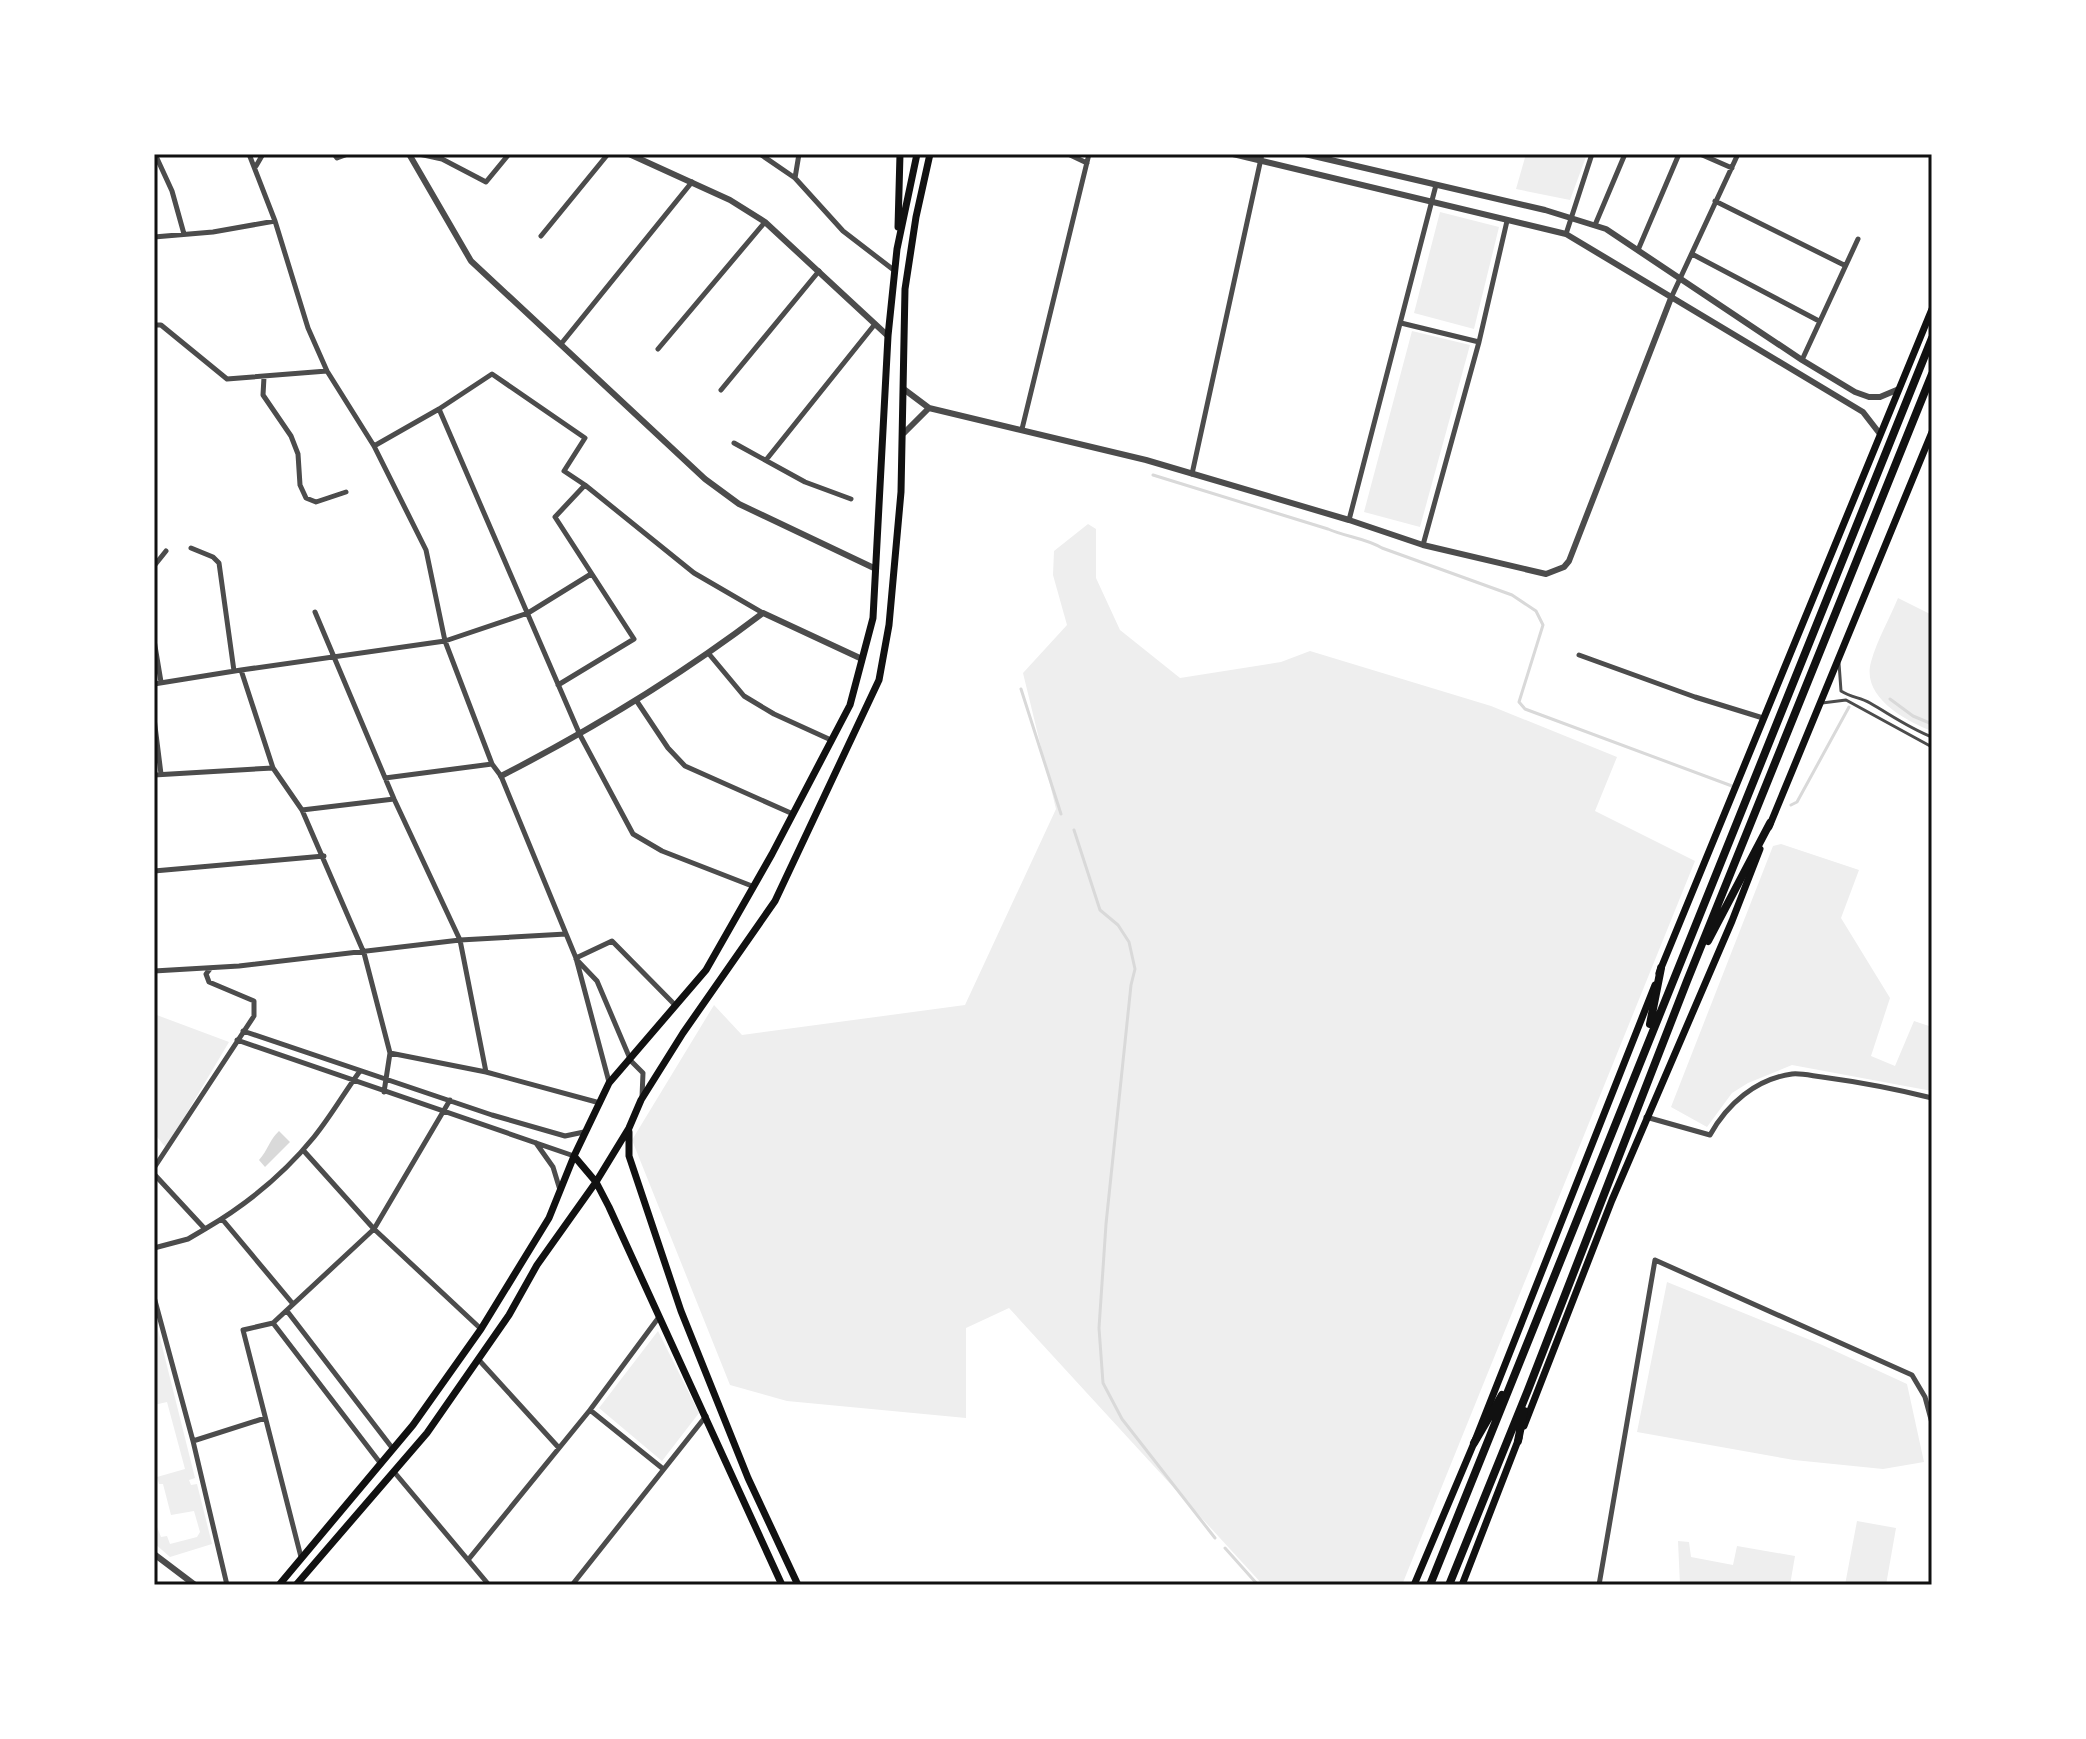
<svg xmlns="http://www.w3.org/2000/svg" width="2086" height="1739" viewBox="0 0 2086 1739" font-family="Inter,sans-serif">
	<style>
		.green { fill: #eee }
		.water { fill: #d9d9d9 }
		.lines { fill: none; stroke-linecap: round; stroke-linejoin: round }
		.stream { stroke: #d9d9d9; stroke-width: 3 }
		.service { stroke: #4c4c4c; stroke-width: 3 }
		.minor { stroke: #4c4c4c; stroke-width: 5 }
		.tertiary { stroke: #4c4c4c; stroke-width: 6 }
		.secondary { stroke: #111; stroke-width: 7 }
		.trunk { stroke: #111; stroke-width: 8 }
		.neatline { fill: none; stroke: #111; stroke-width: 3 }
	</style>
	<rect width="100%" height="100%" fill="#fff"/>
	<!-- green -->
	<path class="green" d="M 1526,154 L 1587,154 L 1570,200 L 1516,189 Z
		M 1440,212 L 1499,227 L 1474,329 L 1414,313 Z
		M 1412,331 L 1470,345 L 1420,527 L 1364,512 Z
		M 1088,524 L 1096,529 L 1096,578 L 1120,630 L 1180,678 L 1281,662 L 1310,651 L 1491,706 L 1617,757 L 1595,811 L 1695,861 L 1402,1585 L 1263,1585 L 1009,1308 L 966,1328 L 966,1418 L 787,1401 L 730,1385 L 632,1140 L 714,1005 L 742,1035 L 965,1005 L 1056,809 L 1023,673 L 1067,625 L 1053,575 L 1054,551 Z
		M 1898,598 L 1932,615 L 1932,731 C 1906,721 1861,697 1871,662 C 1877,640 1890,618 1898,598 Z
		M 1781,844 L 1859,870 L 1841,918 L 1890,998 L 1871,1056 L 1895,1066 L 1914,1021 L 1932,1027 L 1932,1091 L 1792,1065 L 1748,1083 L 1732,1093 L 1707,1127 L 1671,1107 L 1773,846 Z
		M 154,1014 L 229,1042 L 166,1148 L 154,1133 Z
		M 1667,1282 L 1820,1344 L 1907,1384 L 1924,1462 L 1883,1469 L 1794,1460 L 1637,1432 Z
		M 154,1314 L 195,1478 L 189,1480 L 191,1485 L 197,1484 L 212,1544 L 170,1557 L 154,1543 L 154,1519 L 161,1537 L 167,1536 L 170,1544 L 197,1537 L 200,1532 L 194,1511 L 171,1515 L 163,1484 L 159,1484 L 157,1477 L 185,1469 L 167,1402 L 154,1405 L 154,1355 L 157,1354 Z
		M 658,1331 L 699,1413 L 662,1461 L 599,1408 Z
		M 1857,1521 L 1896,1528 L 1886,1585 L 1845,1585 Z
		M 1678,1541 L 1689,1542 L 1691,1557 L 1733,1565 L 1737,1546 L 1795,1556 L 1790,1585 L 1680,1585 Z"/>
	<!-- water -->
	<path class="water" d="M 279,1131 L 290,1142 L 265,1167 L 259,1160 C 268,1150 270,1139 279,1131 Z"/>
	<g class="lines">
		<!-- stream -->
		<path class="stream" d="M 1153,475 L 1328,529 C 1346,537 1366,538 1382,548 L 1512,595 L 1536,611 L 1543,625 L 1519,702 L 1525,709 L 1732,786
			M 1021,689 L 1061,814
			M 1890,699 L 1913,716 L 1932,724
			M 1791,805 L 1797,802 L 1849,707
			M 1074,830 L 1100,910 L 1118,925 L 1129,942 L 1135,969 L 1131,985 L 1106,1224 L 1099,1328 L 1103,1383 L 1122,1419 L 1215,1538
			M 1225,1548 L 1258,1585"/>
		<!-- service -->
		<path class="service" d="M 1839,663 L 1841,691 C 1852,698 1860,697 1870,703 C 1891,715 1909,728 1932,737
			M 1822,703 L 1846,700 L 1932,747"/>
		<!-- minor -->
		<path class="minor" d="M 155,154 L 172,191 L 184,234
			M 249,154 L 275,221 L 308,328 L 327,371 L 374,446 L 426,550 L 445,641 L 492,764 L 501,776 L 576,958 L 609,1082
			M 334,154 L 337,158 L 348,154
			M 419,154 L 442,159 L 486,182 L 509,154
			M 760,154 L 795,178
			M 799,154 L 795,178 L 843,231 L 895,271
			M 1068,154 L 1087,163
			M 1700,154 L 1732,168
			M 256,166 L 263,154
			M 1715,201 L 1844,265
			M 1595,225 L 1625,154
			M 1566,234 L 1592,154
			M 541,236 L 608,154
			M 154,237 L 213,232 L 275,221
			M 1638,250 L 1679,154
			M 1692,254 L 1819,321
			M 1671,298 L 1738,154
			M 1401,323 L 1479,342
			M 154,325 L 161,325 L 227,379 L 327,371
			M 561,344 L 692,182
			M 658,349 L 765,222
			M 1802,360 L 1858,239
			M 264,377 L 263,395 L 291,436 L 298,454 L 300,485 L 306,498 L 316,502 L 346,492
			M 721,390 L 819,271
			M 439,409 L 492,374 L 585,438 L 564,471 L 585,485
			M 1022,429 L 1089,154
			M 734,443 L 805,482 L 851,499
			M 374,446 L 439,409 L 580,735 L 633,834 L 662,851 L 752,886
			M 766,460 L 875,324
			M 1192,474 L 1262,154
			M 1349,520 L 1436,185
			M 1423,545 L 1479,342 L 1507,221
			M 191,548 L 213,557 L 219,563 L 234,671
			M 154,566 L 166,551
			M 315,612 L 394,799 L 460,940 L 486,1072 L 600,1103
			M 154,640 L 161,682
			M 709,654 L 744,696 L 774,714 L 831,740
			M 1579,655 L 1695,697 L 1763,718
			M 241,670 L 445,641 L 528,613 L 591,574
			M 154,684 L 241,670 L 273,768 L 302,810 L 364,953 L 390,1053 L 384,1092
			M 558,685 L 634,639 L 555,517 L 585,485 L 694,573 L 763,613
			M 636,700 L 668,748 L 685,766 L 793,814
			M 154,718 L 161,774
			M 154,775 L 273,768
			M 385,778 L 492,764
			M 302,810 L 394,799
			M 154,871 L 324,856
			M 576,958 L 612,941 L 676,1006
			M 576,959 L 597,981 L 631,1061 L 643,1073 L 642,1097
			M 154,971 L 239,966 L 460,940 L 566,934
			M 243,1031 L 492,1115 L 565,1136 L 584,1132
			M 237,1040 L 574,1156
			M 390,1053 L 486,1072
			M 1646,1117 L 1710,1135 C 1727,1104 1756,1079 1792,1074 C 1801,1073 1813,1076 1822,1077 C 1859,1082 1896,1089 1932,1098
			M 536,1143 L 553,1167 L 560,1190
			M 303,1150 L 374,1229 L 481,1329
			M 154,1168 L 254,1016 L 254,1001 L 209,982 L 206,974 L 210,969
			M 154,1174 L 205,1229 C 246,1205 284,1174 314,1137 C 331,1116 344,1093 360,1071
			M 222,1219 L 293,1304
			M 154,1248 L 188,1239 L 205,1229
			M 154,1297 L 193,1441 L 227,1585
			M 287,1311 L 393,1449
			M 273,1323 L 381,1464
			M 478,1359 L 559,1448
			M 590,1410 L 662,1468
			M 193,1441 L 265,1418
			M 395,1473 L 489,1585
			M 301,1557 L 243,1330 L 273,1323 L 374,1229 L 450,1100
			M 468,1560 L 590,1410 L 659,1317
			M 572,1585 L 706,1416
			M 1599,1585 L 1655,1260 L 1912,1375 L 1925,1397 L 1932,1423"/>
		<!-- tertiary -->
		<path class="tertiary" d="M 409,154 L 471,261 L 705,479 L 739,504 L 876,569
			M 629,154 L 730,200 L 765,222 L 888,336
			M 1233,154 L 1566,234 L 1863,412 L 1880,434
			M 1305,154 L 1545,210 L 1606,229 L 1802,360 L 1855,392 L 1869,397 L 1880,397 L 1899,389
			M 905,390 L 929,408 L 1146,460 L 1349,520 L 1423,545 L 1546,574 L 1564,567 L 1569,561 L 1671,298
			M 904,433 L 929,408
			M 501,776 C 593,729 680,676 763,613 L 862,659
			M 154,1554 L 195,1585"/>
		<!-- secondary -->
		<path class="secondary" d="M 898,227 L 900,154
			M 1769,827 L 1932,432
			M 1659,973 L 1932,309
			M 629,1132 L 629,1156 L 681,1311 L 748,1478 L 798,1585
			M 574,1156 L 596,1182 L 609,1207 L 782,1585
			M 1524,1426 L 1612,1200 L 1732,921 L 1760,849
			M 279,1585 L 413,1425 L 481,1329 L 549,1218 L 574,1156 L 609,1083 L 706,970 L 772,854 L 850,705 L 873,618 L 888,336 L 897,249 L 917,154
			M 296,1585 L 427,1433 L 509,1315 L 537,1265 L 596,1182 L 629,1128 L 641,1100 L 683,1033 L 775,901 L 879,680 L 889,625 L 901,492 L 905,289 L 916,217 L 930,154
			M 1414,1585 L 1474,1443 L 1655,985
			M 1462,1585 L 1519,1438"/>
		<!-- trunk -->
		<path class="trunk" d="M 1708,941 L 1770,823
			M 1650,1024 L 1661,968
			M 1518,1441 L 1524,1411
			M 1474,1443 L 1502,1395
			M 1430,1585 L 1932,338
			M 1449,1585 L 1528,1390 L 1687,981 L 1932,374"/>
	</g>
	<!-- border -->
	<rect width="2086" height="1739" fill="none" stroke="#ffffff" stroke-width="312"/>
	<rect x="156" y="156" width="1774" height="1427" class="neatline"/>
</svg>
